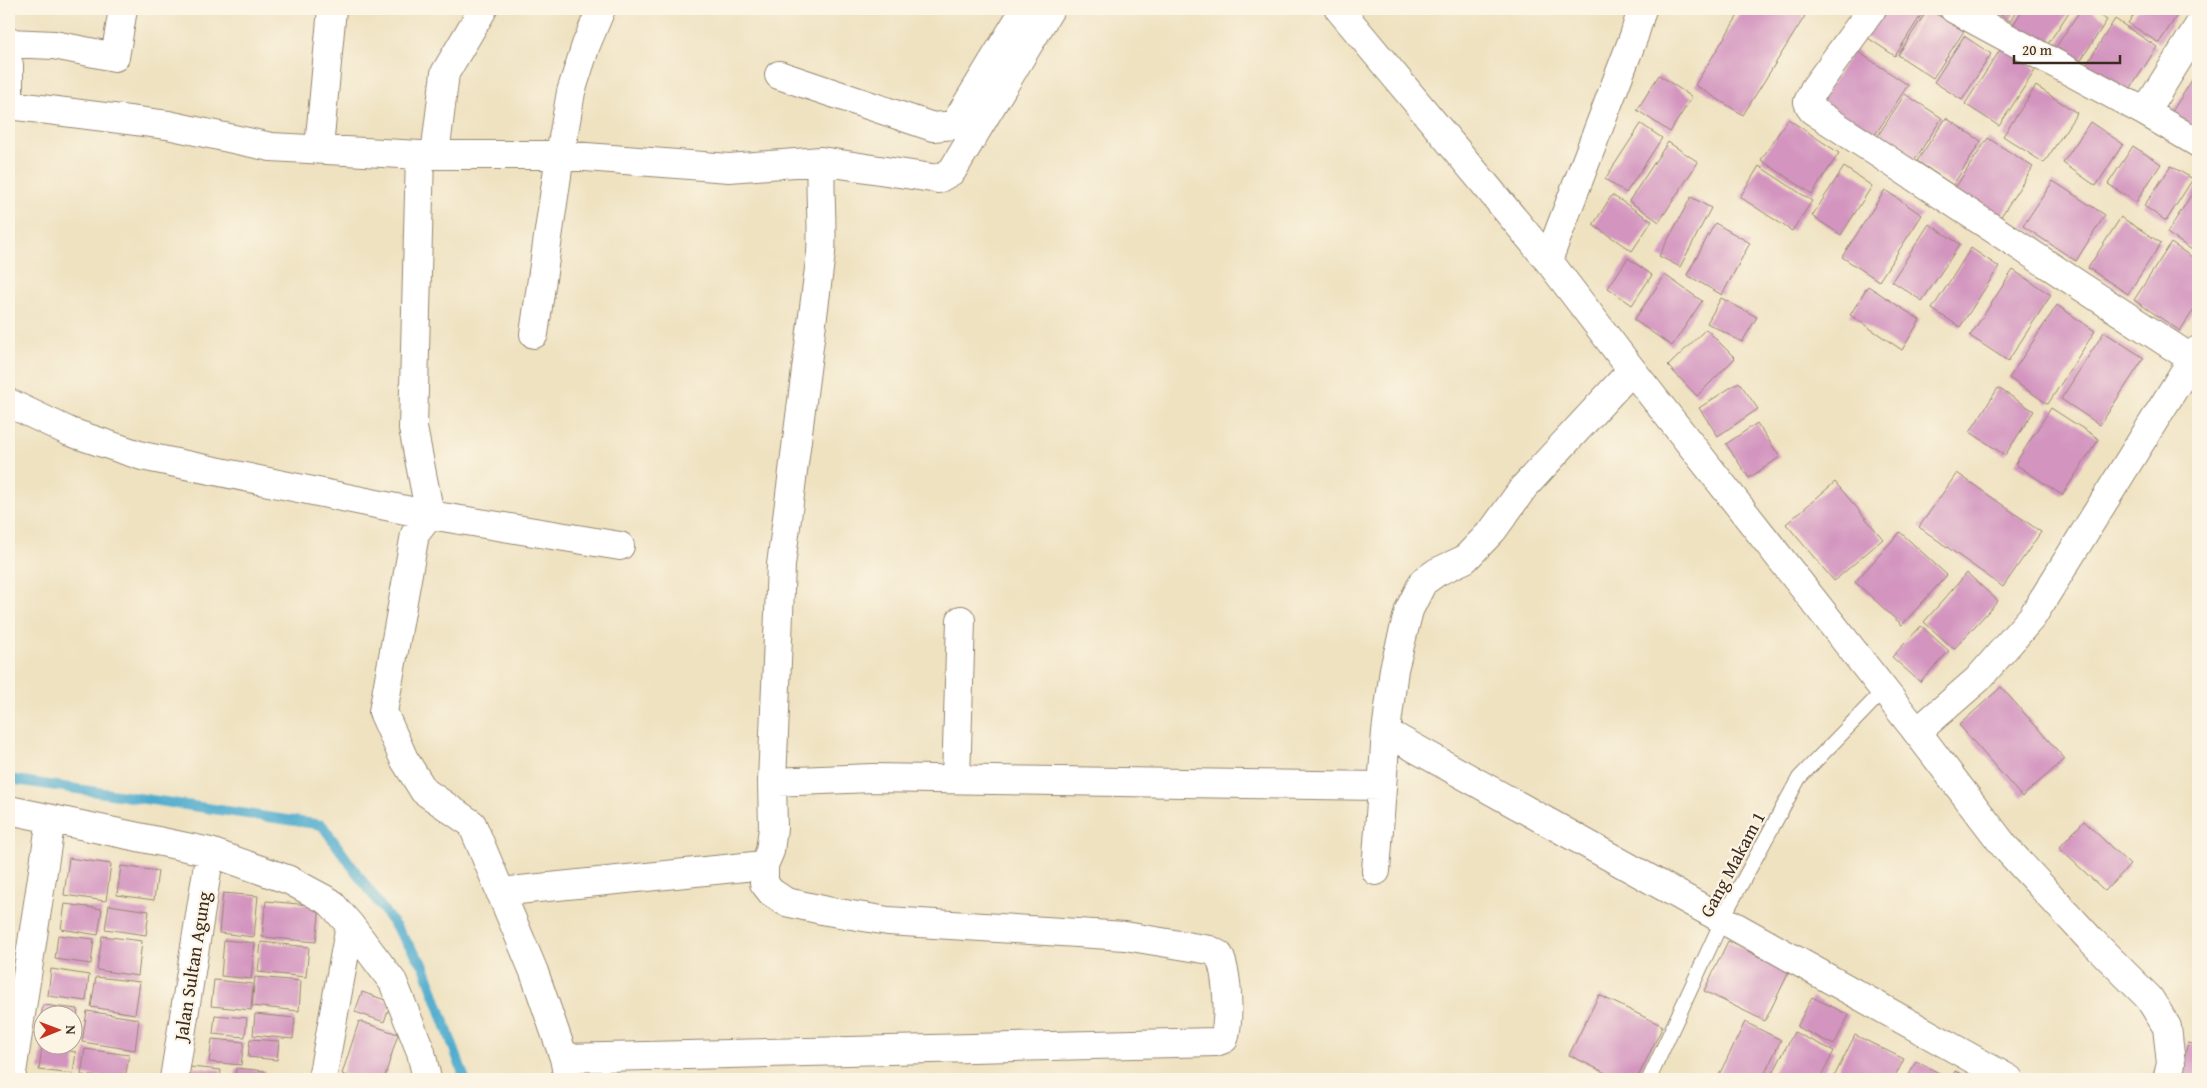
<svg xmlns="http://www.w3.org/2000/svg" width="2207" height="1088" viewBox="0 0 2207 1088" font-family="'Gentium Book Plus',serif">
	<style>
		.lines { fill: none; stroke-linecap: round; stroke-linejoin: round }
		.stream { stroke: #4faccd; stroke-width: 10 }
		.building { fill: #d394bf }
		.service-casing { stroke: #958670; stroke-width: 16 }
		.minor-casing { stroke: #958670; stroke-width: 30 }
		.tertiary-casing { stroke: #958670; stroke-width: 30 }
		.service { stroke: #fff; stroke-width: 14 }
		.minor { stroke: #fff; stroke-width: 28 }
		.tertiary { stroke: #fff; stroke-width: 28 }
		.labels { text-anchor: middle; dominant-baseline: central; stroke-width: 4.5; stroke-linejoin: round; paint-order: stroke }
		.street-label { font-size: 19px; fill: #3b2a1e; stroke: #fcf5e5 }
	</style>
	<rect width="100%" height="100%" fill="#fcf5e5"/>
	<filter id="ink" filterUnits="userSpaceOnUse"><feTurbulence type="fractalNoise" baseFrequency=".02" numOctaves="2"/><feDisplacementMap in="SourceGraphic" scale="10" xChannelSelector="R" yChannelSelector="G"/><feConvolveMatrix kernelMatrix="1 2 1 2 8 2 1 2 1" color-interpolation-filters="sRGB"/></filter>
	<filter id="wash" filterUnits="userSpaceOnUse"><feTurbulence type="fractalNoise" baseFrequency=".0096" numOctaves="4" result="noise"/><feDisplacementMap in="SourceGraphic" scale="20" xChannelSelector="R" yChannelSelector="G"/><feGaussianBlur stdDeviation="1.12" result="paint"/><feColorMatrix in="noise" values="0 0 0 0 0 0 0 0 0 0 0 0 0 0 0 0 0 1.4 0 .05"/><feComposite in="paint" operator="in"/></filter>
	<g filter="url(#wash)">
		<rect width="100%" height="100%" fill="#efe2c1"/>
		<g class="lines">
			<!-- stream -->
			<path class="stream" d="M 9,779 L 322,825 L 424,966 L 465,1079"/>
		</g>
		<g id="blocks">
			<!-- building -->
			<path class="building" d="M 1742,9 L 1794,9 L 1805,16 L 1743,115 L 1695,85 Z
				M 1878,9 L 1925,9 L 1895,56 L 1862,34 Z
				M 1928,9 L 1964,31 L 1933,78 L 1898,55 Z
				M 1991,9 L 2017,9 L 2010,21 Z
				M 2023,9 L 2071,9 L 2046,47 L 2013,25 Z
				M 2081,9 L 2089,9 L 2107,20 L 2079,63 L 2056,47 Z
				M 2138,9 L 2181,9 L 2159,43 L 2128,23 Z
				M 2115,19 L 2157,47 L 2125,97 L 2083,70 Z
				M 1964,36 L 1991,54 L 1962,100 L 1934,82 Z
				M 2002,47 L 2036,69 L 1999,126 L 1965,104 Z
				M 1854,49 L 1908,85 L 1873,138 L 1820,103 Z
				M 2197,72 L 2198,73 L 2198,137 L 2168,118 Z
				M 1659,75 L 1692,97 L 1670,132 L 1637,110 Z
				M 2036,86 L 2077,113 L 2044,163 L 2003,136 Z
				M 1905,94 L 1942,118 L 1912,164 L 1875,140 Z
				M 1946,118 L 1981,141 L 1953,185 L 1917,161 Z
				M 1788,119 L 1839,153 L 1812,194 L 1761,160 Z
				M 2090,122 L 2123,144 L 2096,186 L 2063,163 Z
				M 1641,124 L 1662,138 L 1626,193 L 1605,179 Z
				M 1988,138 L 2033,167 L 1996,224 L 1951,194 Z
				M 1668,142 L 1698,162 L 1659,222 L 1629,201 Z
				M 2133,146 L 2161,164 L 2136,202 L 2108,184 Z
				M 1759,166 L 1812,201 L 1792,231 L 1740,197 Z
				M 2171,166 L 2193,179 L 2166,221 L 2144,206 Z
				M 1844,167 L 1872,186 L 1841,235 L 1812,216 Z
				M 2053,181 L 2105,215 L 2076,261 L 2023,226 Z
				M 2197,186 L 2198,187 L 2198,254 L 2167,233 Z
				M 1885,190 L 1922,215 L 1879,281 L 1842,257 Z
				M 1612,195 L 1652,221 L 1632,251 L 1593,225 Z
				M 1691,197 L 1711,208 L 1680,267 L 1659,256 Z
				M 2121,217 L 2161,243 L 2128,294 L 2088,268 Z
				M 1715,223 L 1750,243 L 1722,295 L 1687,275 Z
				M 1929,224 L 1960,244 L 1922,301 L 1892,281 Z
				M 2171,243 L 2198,261 L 2198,303 L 2180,331 L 2134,300 Z
				M 1971,248 L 1999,267 L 1960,327 L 1932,309 Z
				M 1628,258 L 1652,275 L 1632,305 L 1608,288 Z
				M 2013,270 L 2051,295 L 2008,361 L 1970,336 Z
				M 1665,275 L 1702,301 L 1672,346 L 1634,320 Z
				M 1868,286 L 1920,320 L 1902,350 L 1850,315 Z
				M 1721,298 L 1757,317 L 1742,342 L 1707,323 Z
				M 2057,305 L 2095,331 L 2048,404 L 2009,378 Z
				M 1706,329 L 1735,358 L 1697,396 L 1668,366 Z
				M 2104,332 L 2144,358 L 2100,425 L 2061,399 Z
				M 1739,382 L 1758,409 L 1718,436 L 1699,408 Z
				M 1998,388 L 2034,411 L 2005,455 L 1970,432 Z
				M 2051,408 L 2099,439 L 2062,495 L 2015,464 Z
				M 1757,423 L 1780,457 L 1749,478 L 1726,444 Z
				M 1957,473 L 2041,532 L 2003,587 L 1919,527 Z
				M 1835,482 L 1883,539 L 1834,581 L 1786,524 Z
				M 1900,532 L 1947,575 L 1902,625 L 1855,582 Z
				M 1967,573 L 1998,601 L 1954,649 L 1924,622 Z
				M 1921,626 L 1949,651 L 1920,682 L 1892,657 Z
				M 2001,687 L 2065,759 L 2022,797 L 1959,725 Z
				M 2084,821 L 2130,865 L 2105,891 L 2059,848 Z
				M 69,858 L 111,864 L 106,901 L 64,895 Z
				M 121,866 L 158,871 L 154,900 L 117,895 Z
				M 223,893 L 258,896 L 254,937 L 219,933 Z
				M 266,901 L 320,906 L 316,942 L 262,937 Z
				M 65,904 L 102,909 L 98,935 L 61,929 Z
				M 109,905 L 149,911 L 146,935 L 105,929 Z
				M 58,935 L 94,939 L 91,964 L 55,959 Z
				M 102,936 L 142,941 L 138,976 L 97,970 Z
				M 224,940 L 255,943 L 251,979 L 221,976 Z
				M 1728,941 L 1789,972 L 1765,1021 L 1704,991 Z
				M 261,942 L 309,947 L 306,977 L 258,972 Z
				M 51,969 L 89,975 L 86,1001 L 48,996 Z
				M 96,977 L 140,982 L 135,1014 L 91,1007 Z
				M 255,977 L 301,981 L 299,1011 L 252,1006 Z
				M 214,980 L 253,984 L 251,1010 L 211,1006 Z
				M 362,992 L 391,1002 L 384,1022 L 355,1012 Z
				M 1599,995 L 1663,1026 L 1637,1079 L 1618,1079 L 1569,1055 Z
				M 1812,997 L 1849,1015 L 1834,1045 L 1797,1027 Z
				M 43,1005 L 78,1009 L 74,1040 L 72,1016 L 41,1016 Z
				M 87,1011 L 139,1019 L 135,1050 L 82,1042 Z
				M 255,1014 L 295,1018 L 293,1039 L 253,1035 Z
				M 215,1015 L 247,1018 L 245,1037 L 213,1034 Z
				M 359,1021 L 398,1034 L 384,1079 L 357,1079 L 342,1074 Z
				M 1745,1022 L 1781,1040 L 1762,1079 L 1717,1079 Z
				M 1794,1032 L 1834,1051 L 1820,1079 L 1770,1079 Z
				M 1855,1035 L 1904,1059 L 1894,1079 L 1833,1079 Z
				M 212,1039 L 244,1042 L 241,1065 L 209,1062 Z
				M 250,1039 L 279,1041 L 277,1060 L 248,1057 Z
				M 2188,1043 L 2198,1045 L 2198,1079 L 2179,1079 Z
				M 42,1047 L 76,1052 L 73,1074 L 39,1070 Z
				M 85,1049 L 129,1055 L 125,1079 L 81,1075 Z
				M 1916,1061 L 1945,1076 L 1944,1079 L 1907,1079 Z
				M 190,1067 L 221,1070 L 220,1079 L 189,1079 Z
				M 236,1068 L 265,1071 L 264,1079 L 235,1079 Z
				M 1955,1071 L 1971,1079 L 1951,1079 Z"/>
		</g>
	</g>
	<g filter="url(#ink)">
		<use href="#blocks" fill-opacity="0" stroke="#958670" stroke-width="1"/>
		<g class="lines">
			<defs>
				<path id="service" d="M 1649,1079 L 1728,908 L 1799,778 L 1884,690"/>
				<path id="minor" d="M 1872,9 L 1814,89 L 1808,102 L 1812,110 L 2192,359
					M 1954,9 L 2145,112 L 2198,143
					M 9,43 L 54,45 L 115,57 L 123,9
					M 9,65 L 9,106
					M 779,75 L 933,127 L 954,125 L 1025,9
					M 9,105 L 168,125 L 271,147 L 420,155 L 560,155 L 571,92 L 586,45 L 601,9
					M 2145,112 L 2198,27
					M 319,148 L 332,9
					M 420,155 L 413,428 L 430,515 L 415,534 L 383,712 L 404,759 L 424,791 L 472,824 L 534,972 L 564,1058 L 568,1079
					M 435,155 L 445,73 L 483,9
					M 821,161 L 938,179 L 952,171 L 1050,9
					M 1548,260 L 1634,36 L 1642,9
					M 534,334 L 560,155 L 729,168 L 821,161 C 819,192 823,222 821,253 L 781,565 L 772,782 L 773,828 L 770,851 L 764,865 L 764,883 L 771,892 L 786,902 L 827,911 L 888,921 L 1125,936 L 1210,950 L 1219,955 C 1228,974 1230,1018 1224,1039 L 1216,1042 L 564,1058
					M 9,403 L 70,432 L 142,456 L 430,515 L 620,546
					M 1386,732 L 2009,1079
					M 1917,732 L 1978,679 L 2032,617 L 2198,350
					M 956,779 L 961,620
					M 772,782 L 872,778 L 1381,786
					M 9,810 L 210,852 L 289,880 L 330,902 L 350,925 L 393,982 L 421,1052 L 427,1079
					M 1376,871 L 1386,732 L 1394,669 L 1409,610 L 1423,582 L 1437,572 L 1465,559 L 1493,530 L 1524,487 L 1632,370
					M 500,892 L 764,865
					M 11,1079 L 51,819
					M 174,1079 L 210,852
					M 322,1079 L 350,925"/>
				<path id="tertiary" d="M 1339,9 L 1548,260 L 1632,370 L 1917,732 L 2005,847 L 2089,938 L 2149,998 L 2167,1027 L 2171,1064 L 2167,1079"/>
			</defs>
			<!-- service casing -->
			<use href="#service" class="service-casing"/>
			<!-- minor casing -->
			<use href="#minor" class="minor-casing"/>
			<!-- tertiary casing -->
			<use href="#tertiary" class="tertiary-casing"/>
			<!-- service -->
			<use href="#service" class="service"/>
			<!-- minor -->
			<use href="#minor" class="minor"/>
			<!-- tertiary -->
			<use href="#tertiary" class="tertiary"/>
		</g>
	</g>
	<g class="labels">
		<!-- street labels -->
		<g class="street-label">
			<text transform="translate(1732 864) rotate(-62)">Gang Makam 1</text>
			<text transform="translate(192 966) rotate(-81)">Jalan Sultan Agung</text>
		</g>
	</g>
	<!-- margin -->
	<rect width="2207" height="1088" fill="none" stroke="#fcf5e5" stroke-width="30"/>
	<!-- north arrow -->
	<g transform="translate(58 1030) rotate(89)"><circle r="24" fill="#fcf5e5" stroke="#afa495"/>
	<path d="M0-4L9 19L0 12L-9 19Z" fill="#c8321e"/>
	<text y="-8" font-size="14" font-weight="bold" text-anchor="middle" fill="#3b2a1e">N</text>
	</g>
	<!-- scale -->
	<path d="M2014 55v8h106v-8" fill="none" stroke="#3b2a1e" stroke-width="2.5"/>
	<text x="2022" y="55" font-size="15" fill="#3b2a1e" stroke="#fcf5e5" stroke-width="4" paint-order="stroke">20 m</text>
</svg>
